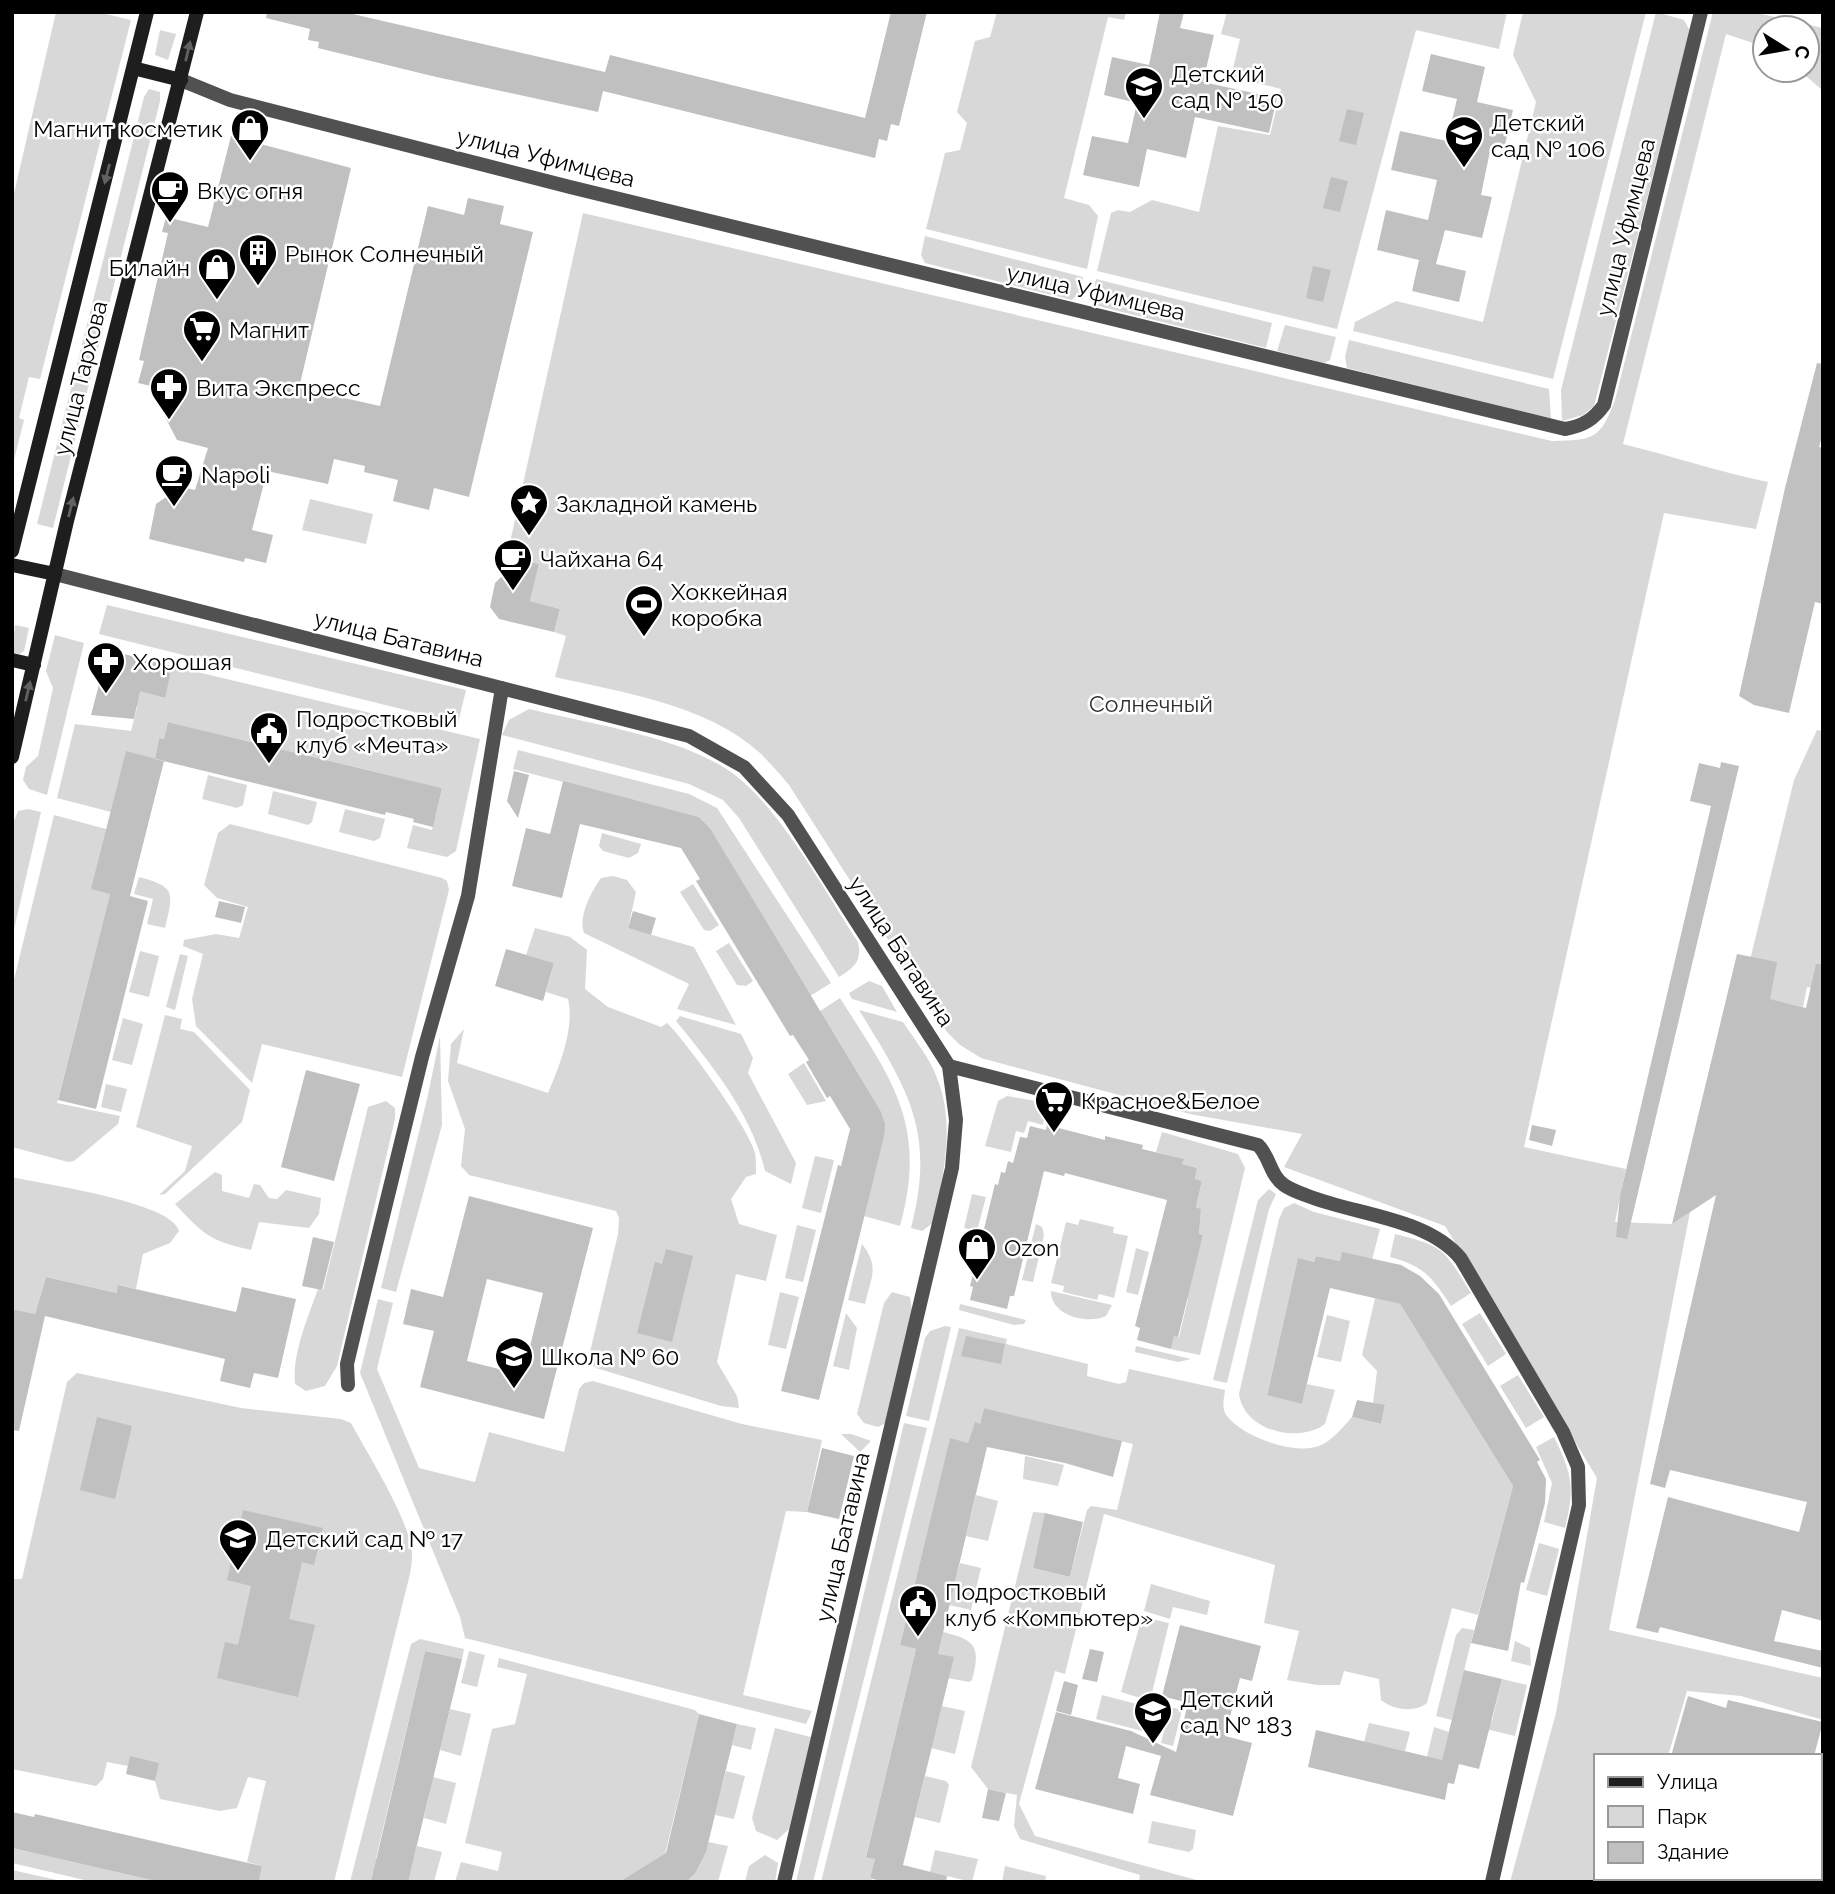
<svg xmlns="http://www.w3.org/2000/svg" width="1835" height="1894" viewBox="0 0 1835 1894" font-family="Raleway,sans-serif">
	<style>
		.green { fill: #d8d8d8 }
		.building { fill: #c0c0c0; fill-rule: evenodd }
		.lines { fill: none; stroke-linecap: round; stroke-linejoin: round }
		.minor { stroke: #515151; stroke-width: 14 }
		.secondary { stroke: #1e1e1e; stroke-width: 14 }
		.oneway { fill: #626262 }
		.labels { text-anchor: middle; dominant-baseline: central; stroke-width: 5; stroke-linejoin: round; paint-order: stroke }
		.poi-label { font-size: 23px; fill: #000; stroke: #fff; text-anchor: start }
		.street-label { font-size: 23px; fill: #000; stroke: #fff }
		.park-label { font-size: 23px; fill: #2f2f2f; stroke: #fff }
	</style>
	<rect width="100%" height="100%" fill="#fff"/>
	<!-- green -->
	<path class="green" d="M 56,12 L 98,12 L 131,20 L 40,379 L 29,377 L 19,418 L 24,420 L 12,468 L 12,202 Z
		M 997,12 L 1126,12 L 1124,20 L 1108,17 L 1064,198 L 1089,205 L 1098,216 L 1087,269 L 926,229 L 945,153 L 960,150 L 967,123 L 957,112 L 975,41 L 990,37 Z
		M 1227,12 L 1507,12 L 1499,49 L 1416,30 L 1337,329 L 1097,271 L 1111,213 L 1118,210 L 1130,212 L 1152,200 L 1199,212 L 1218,126 L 1270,135 L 1281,89 L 1231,77 L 1240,39 L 1221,34 Z
		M 1523,12 L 1646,12 L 1553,379 L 1353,331 L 1355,322 L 1396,301 L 1483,322 L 1536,102 L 1513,55 Z
		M 1656,12 L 1684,20 L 1690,31 L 1594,406 L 1583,415 L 1562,421 L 1561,390 Z
		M 1713,12 L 1753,12 L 1823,28 L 1823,105 L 1821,89 L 1799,70 L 1807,70 L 1807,28 L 1765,28 L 1765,47 L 1726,34 L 1623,444 C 1672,456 1719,472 1768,482 L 1756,529 L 1664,513 L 1524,1147 L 1626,1169 L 1615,1222 L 1672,1224 L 1690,1212 L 1609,1630 L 1823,1678 L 1823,1720 L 1741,1696 L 1687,1691 L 1668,1756 L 1595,1756 L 1595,1878 L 1633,1878 L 1632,1882 L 1510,1882 L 1556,1713 L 1597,1478 L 1445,1226 L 1284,1167 L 1302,1134 L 1190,1114 L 981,1058 L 960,1045 L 947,1032 L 789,785 C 780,774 770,763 760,753 C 706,704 624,693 555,677 L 566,636 L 554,632 L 560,609 L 530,601 L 539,564 L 507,556 L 583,213 L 1552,441 C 1593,440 1600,440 1615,400 Z
		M 160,30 L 176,34 L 168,60 L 155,55 Z
		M 149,89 L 160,92 L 160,101 L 53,528 L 37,524 L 144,97 Z
		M 925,236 L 1083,277 L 1080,292 L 1072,300 L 925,263 L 921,255 Z
		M 1096,279 L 1272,323 L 1266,348 L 1094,305 L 1092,296 Z
		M 1285,325 L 1336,337 L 1330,360 L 1324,363 L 1277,351 Z
		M 1349,340 L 1549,389 L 1551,419 L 1347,368 L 1345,357 Z
		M 310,499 L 373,514 L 366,544 L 302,530 Z
		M 107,605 L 466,690 L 458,723 L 99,634 Z
		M 15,625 L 29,628 L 24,651 L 20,654 L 12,653 Z
		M 55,635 L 84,643 L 47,795 L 29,789 L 23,780 L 26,767 L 38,756 L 53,688 L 46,671 Z
		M 172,666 L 480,739 L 456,851 L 447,857 L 407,848 L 413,825 L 432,830 L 442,788 L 168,722 L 164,739 L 159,738 L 155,759 L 111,812 L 57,798 L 75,724 L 131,731 L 137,708 L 135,690 L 99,681 L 101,678 L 164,698 Z
		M 529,709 C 590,724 685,737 735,775 C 781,810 826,893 858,942 C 862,961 855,967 839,977 L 739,818 L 723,800 L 689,784 L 502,735 L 509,720 Z
		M 1817,730 L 1823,731 L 1823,990 L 1807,987 L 1803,1007 L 1742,993 L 1794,780 Z
		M 518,750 L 689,794 L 717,808 L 831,983 L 810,996 L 710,828 L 699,817 L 513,769 Z
		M 208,775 L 247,785 L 243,805 L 237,808 L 202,799 Z
		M 273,791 L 317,802 L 312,822 L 308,825 L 268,814 Z
		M 28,809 L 41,812 L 12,938 L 12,826 L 18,811 Z
		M 345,809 L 385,819 L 380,838 L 374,841 L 339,832 Z
		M 54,815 L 106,829 L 110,894 L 57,1103 L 120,1116 L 118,1124 L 74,1161 L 68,1162 L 12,1147 L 12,988 Z
		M 230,824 L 442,878 L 447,881 L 449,890 L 402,1077 L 262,1044 L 252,1083 L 196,1026 L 192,999 L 203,954 L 183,946 L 184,940 L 216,934 L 239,938 L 248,907 L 217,898 L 204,885 L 218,833 Z
		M 602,833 L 641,844 L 638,853 L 629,858 L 603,851 L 599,846 Z
		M 613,876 L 627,880 L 636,892 L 628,928 L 694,947 L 736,1025 L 677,1009 L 689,984 L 584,933 C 578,917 591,892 601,878 Z
		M 139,877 C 177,887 173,893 165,928 L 147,924 L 153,899 L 134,894 Z
		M 693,884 L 719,925 L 710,931 L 704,930 L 680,892 Z
		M 535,928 L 570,937 L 587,950 L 585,989 L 608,1007 L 661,1027 L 667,1023 C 686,1041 750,1130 755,1153 C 756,1160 756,1167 756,1174 L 746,1177 L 731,1199 L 739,1224 L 777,1235 L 766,1281 L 736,1274 L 717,1362 L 737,1396 L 739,1408 L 721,1406 L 596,1368 L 591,1363 L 590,1352 L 618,1234 L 619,1218 L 616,1211 L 469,1175 L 461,1166 L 465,1129 L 448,1081 L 451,1044 L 464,1029 L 457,1063 L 548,1093 C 559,1067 575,1028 568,999 L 546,992 L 554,963 L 526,955 Z
		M 729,943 L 753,981 L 746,986 L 737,985 L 716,951 Z
		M 140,951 L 159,956 L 149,997 L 129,992 Z
		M 180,954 L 188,956 L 175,1010 L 166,1007 Z
		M 869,981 L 882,986 L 897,1012 L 852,999 L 849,993 Z
		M 840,998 C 892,1080 928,1124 900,1226 L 864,1216 L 884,1137 L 820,1011 Z
		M 859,1010 L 903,1022 C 914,1039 930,1058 937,1078 C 956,1124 943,1177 933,1223 L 922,1231 L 911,1228 C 936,1131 908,1090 859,1010 Z
		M 165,1015 L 182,1019 L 180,1029 L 194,1032 L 250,1090 L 242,1122 L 165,1194 L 159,1195 L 185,1171 L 192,1146 L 136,1127 Z
		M 680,1016 L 741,1034 L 753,1058 L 748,1073 L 796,1163 L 791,1184 L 765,1171 C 752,1114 712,1065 676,1021 Z
		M 123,1018 L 143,1024 L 132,1065 L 112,1060 Z
		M 440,1036 L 442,1125 L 396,1292 L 381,1288 L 428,1095 Z
		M 804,1063 L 826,1101 L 807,1105 L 788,1074 Z
		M 106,1084 L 127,1089 L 121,1112 L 101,1107 Z
		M 1007,1096 L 1057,1105 L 1053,1122 L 1044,1120 L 1043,1125 L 1028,1121 L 1024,1133 L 1016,1131 L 1011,1152 L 985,1146 L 998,1101 Z
		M 386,1101 L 395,1108 L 395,1119 L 337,1366 L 325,1386 L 306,1391 L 295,1384 C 292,1354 308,1317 318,1289 L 323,1290 L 368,1107 Z
		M 1162,1132 L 1238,1154 L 1245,1168 L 1200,1355 L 1171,1349 L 1174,1336 L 1179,1337 L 1188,1299 L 1184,1297 L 1193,1274 L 1203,1235 L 1199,1234 L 1201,1209 L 1196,1207 L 1202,1181 L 1195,1179 L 1197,1168 L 1182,1164 L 1183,1159 L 1156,1152 Z
		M 815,1156 L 834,1160 L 821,1213 L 802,1208 Z
		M 215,1172 L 222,1175 L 222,1191 L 249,1198 L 254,1184 L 260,1185 L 269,1198 L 277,1199 L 286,1190 L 321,1198 L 319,1214 L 309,1228 L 259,1222 L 251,1250 C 210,1241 204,1235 175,1204 Z
		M 12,1177 C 41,1184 173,1202 179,1231 L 170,1243 L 143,1254 L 136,1289 L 119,1285 L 117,1293 L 46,1277 L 35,1314 L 12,1309 Z
		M 1269,1189 L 1276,1194 L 1269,1209 L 1227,1383 L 1213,1380 L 1258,1200 Z
		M 972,1194 L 986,1197 L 977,1231 L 964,1228 Z
		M 1294,1203 L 1314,1212 L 1380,1229 L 1372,1260 L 1340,1261 L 1316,1256 L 1314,1262 L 1298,1259 L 1267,1394 L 1302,1404 L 1307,1384 L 1335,1390 L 1325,1424 C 1298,1444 1244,1431 1239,1394 L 1279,1219 L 1284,1208 Z
		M 1080,1219 L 1114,1227 L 1113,1233 L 1128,1236 L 1114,1298 L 1099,1294 L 1097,1300 L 1063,1292 L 1064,1286 L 1051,1283 L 1066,1222 L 1078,1225 Z
		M 1036,1224 L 1042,1227 L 1044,1235 L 1033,1282 L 1022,1280 Z
		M 797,1225 L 816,1230 L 803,1282 L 785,1278 Z
		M 1395,1234 C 1445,1246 1444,1250 1471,1293 L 1451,1306 C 1432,1277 1424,1266 1390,1257 Z
		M 862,1244 C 880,1267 871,1277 865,1304 L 848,1300 Z
		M 1136,1248 L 1149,1252 L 1138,1295 L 1126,1292 Z
		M 1051,1291 L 1112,1305 L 1106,1316 C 1087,1325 1050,1315 1051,1291 Z
		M 780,1292 L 799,1297 L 786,1349 L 768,1345 Z
		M 892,1292 L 910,1297 L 912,1311 L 886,1423 L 878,1427 L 864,1423 L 857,1414 L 884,1303 Z
		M 1375,1298 L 1400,1304 L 1513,1486 L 1478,1615 L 1452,1608 L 1427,1703 C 1415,1713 1393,1710 1381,1700 L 1379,1679 L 1344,1671 L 1340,1685 L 1317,1685 L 1287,1680 L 1299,1631 L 1264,1623 L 1275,1565 L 1104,1514 L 1065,1674 L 1055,1671 L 1019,1804 L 1035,1836 L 1204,1882 L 1139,1882 L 1140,1875 L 1020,1839 L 1014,1826 L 1017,1795 L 988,1789 L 971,1767 L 1033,1512 L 1046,1513 L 1033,1568 L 1070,1577 L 1087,1510 L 1091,1506 L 1117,1510 L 1133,1444 L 984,1408 L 980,1424 L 975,1423 L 968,1443 L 950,1439 L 900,1645 L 916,1649 L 866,1856 L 875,1859 L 870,1878 L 876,1882 L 821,1882 L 959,1328 L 1007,1339 L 1006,1344 L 1088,1364 L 1087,1376 L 1119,1384 L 1126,1382 L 1129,1369 L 1225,1390 C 1224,1399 1221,1409 1227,1416 C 1243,1437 1294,1455 1319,1446 C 1332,1441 1343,1427 1352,1417 L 1381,1424 L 1385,1406 L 1373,1403 L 1377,1371 L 1362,1355 Z
		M 378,1299 L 393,1303 L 377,1369 L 419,1468 L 475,1482 L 489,1432 L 564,1452 L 579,1389 L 584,1383 L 593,1381 L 742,1424 L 822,1440 L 807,1512 L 786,1511 L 743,1695 L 812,1711 L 806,1724 L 465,1638 L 460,1617 L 360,1373 Z
		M 960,1304 L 1026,1320 L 1024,1324 L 1014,1325 L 959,1310 Z
		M 846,1313 L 857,1328 L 849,1370 L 833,1366 Z
		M 1480,1313 L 1506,1354 L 1488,1366 L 1462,1324 Z
		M 1327,1315 L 1350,1321 L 1341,1362 L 1317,1357 Z
		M 945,1326 L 951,1327 L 929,1421 L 906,1416 L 925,1338 L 930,1331 Z
		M 1136,1346 L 1191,1359 L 1178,1362 L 1135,1352 Z
		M 77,1373 L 241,1408 L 341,1419 L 351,1423 C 367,1453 413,1525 412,1556 C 412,1569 408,1582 405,1594 L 334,1882 L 259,1882 L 262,1866 L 247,1862 L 266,1781 L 248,1777 L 237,1808 L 220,1811 L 160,1799 L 155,1781 L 158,1763 L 130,1757 L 128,1766 L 107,1762 L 103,1779 L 96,1786 L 12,1769 L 12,1579 L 22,1579 L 67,1382 Z
		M 1518,1375 L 1544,1417 L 1526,1428 L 1500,1386 Z
		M 904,1423 L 927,1428 L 813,1882 L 796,1882 Z
		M 841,1434 L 851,1434 L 871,1441 L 860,1452 Z
		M 1554,1437 C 1572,1473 1575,1488 1565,1528 L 1544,1522 L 1552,1483 L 1536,1447 Z
		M 1025,1456 L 1064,1465 L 1058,1486 L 1023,1479 Z
		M 976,1495 L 998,1501 L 988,1541 L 966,1536 Z
		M 1539,1543 L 1559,1549 L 1547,1596 L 1526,1590 Z
		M 960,1563 L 981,1568 L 971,1610 L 949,1605 Z
		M 1151,1584 L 1210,1601 L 1207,1615 L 1173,1607 L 1170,1619 L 1144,1611 Z
		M 1142,1617 L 1169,1623 L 1150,1701 L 1121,1692 Z
		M 1462,1628 L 1474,1630 L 1452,1720 L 1436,1716 L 1456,1635 Z
		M 943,1632 C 976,1640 981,1647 972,1680 L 969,1682 L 948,1678 L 953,1658 L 938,1654 Z
		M 420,1639 L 464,1649 L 462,1659 L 425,1651 L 376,1858 L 411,1867 L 417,1846 L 442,1852 L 434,1882 L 350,1882 L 411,1644 Z
		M 1515,1641 L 1530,1648 L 1531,1666 L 1511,1661 Z
		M 469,1651 L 485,1655 L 477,1687 L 461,1683 Z
		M 499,1658 L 695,1710 L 699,1714 L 665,1854 L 619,1882 L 455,1882 L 461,1862 L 498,1871 L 502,1852 L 465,1843 L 492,1729 L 515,1724 L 527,1674 L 497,1667 Z
		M 1502,1679 L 1527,1685 L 1515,1736 L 1486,1729 L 1488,1720 L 1492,1721 Z
		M 1102,1695 L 1152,1708 L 1146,1732 L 1096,1719 Z
		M 942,1706 L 965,1711 L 955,1754 L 931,1748 Z
		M 1170,1707 L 1182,1710 L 1173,1746 L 1161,1743 Z
		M 450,1709 L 471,1714 L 461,1756 L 440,1750 Z
		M 1369,1723 L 1410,1732 L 1405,1751 L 1364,1742 Z
		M 737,1724 L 756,1728 L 751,1750 L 732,1745 Z
		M 1434,1727 L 1449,1732 L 1442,1760 L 1426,1761 Z
		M 775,1728 L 811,1737 L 789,1829 L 777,1840 L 756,1831 L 752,1818 Z
		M 726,1771 L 745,1776 L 734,1819 L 715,1815 Z
		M 925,1776 L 946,1781 L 949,1785 L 940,1823 L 915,1817 Z
		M 433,1777 L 456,1783 L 446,1824 L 424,1818 Z
		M 1152,1821 L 1196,1830 L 1193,1849 L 1189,1852 L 1148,1843 Z
		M 708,1842 L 728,1846 L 718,1882 L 685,1882 L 705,1854 Z
		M 12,1848 L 160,1882 L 93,1882 L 12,1863 Z
		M 935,1850 L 978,1859 L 972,1882 L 930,1872 Z
		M 765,1855 L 778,1863 L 775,1882 L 745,1882 L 749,1866 Z
		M 1005,1866 L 1046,1876 L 1045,1882 L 1002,1882 Z
		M 12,1870 L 66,1882 L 12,1882 Z"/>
	<!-- building -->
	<path class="building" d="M 267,12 L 344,12 L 605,72 L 610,55 L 865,118 L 891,12 L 927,12 L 899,126 L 891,124 L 887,141 L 879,139 L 875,158 L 603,91 L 598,112 L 432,76 L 318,48 L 319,42 L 308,40 L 310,29 L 266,18 Z
		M 1160,12 L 1184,12 L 1180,28 L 1214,35 L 1203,82 L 1277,98 L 1269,133 L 1195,117 L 1186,158 L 1147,149 L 1139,187 L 1083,175 L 1092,136 L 1128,143 L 1137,103 L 1104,95 L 1112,57 L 1149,65 Z
		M 1431,54 L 1485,67 L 1477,102 L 1513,110 L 1504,149 L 1491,146 L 1481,195 L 1492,197 L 1482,238 L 1445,230 L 1436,264 L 1466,271 L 1459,302 L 1412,291 L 1419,260 L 1377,250 L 1386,210 L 1428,220 L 1437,180 L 1391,170 L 1400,131 L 1447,141 L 1457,99 L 1422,91 Z
		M 1347,109 L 1364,113 L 1356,145 L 1339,141 Z
		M 231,136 L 351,168 L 299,388 L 380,406 L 428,206 L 464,215 L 468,198 L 504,206 L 500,224 L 533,232 L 469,497 L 434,488 L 429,510 L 393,501 L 398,480 L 364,472 L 365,466 L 334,459 L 328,484 L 267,471 L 252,530 L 273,535 L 266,563 L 245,558 L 244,562 L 149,539 L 156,504 L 181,487 L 195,490 L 208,448 L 177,440 L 162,411 L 168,390 L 138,383 L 144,361 L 139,360 L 168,233 L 162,232 L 166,217 L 208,227 Z
		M 1331,177 L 1348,181 L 1340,212 L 1323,208 Z
		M 1313,266 L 1331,270 L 1323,302 L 1306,298 Z
		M 1817,363 L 1823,364 L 1823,433 L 1819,447 L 1823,448 L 1823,604 L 1815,602 L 1789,713 L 1754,705 L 1739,696 L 1785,488 Z
		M 507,556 L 539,564 L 530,601 L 560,609 L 554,632 L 499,619 L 490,607 L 495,583 L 502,576 Z
		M 108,650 L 172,666 L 165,698 L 140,691 L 134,719 L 91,715 Z
		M 168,722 L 442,788 L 433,827 L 413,822 L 414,819 L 386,812 L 385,815 L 155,759 L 159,738 L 164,739 Z
		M 126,751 L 164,761 L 130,896 L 148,901 L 96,1109 L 58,1100 L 110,894 L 91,889 Z
		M 1721,762 L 1739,766 L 1627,1239 L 1616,1237 L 1620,1196 L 1711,806 L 1690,801 L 1699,763 L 1720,768 Z
		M 514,771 L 529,775 L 518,818 L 507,801 Z
		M 563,781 L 699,817 L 710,828 L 881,1112 L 885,1124 L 884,1137 L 819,1400 L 781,1391 L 838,1165 L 841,1166 L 850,1129 L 830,1096 L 827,1098 L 806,1062 L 809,1060 L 793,1035 L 790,1036 L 696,881 L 700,879 L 681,848 L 580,824 L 562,898 L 512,886 L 526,828 L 550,834 Z
		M 219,901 L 245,907 L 241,923 L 215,917 Z
		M 633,911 L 656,918 L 651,935 L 628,928 Z
		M 506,949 L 554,963 L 543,1001 L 495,986 Z
		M 1737,954 L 1777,962 L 1770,999 L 1806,1008 L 1816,964 L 1823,964 L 1823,1621 L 1782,1610 L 1774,1641 L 1823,1651 L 1823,1668 L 1660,1627 L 1658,1633 L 1636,1628 L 1668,1497 L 1799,1532 L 1807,1502 L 1670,1470 L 1665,1488 L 1650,1484 L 1716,1195 L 1672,1224 Z
		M 306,1070 L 360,1084 L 334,1181 L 281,1167 Z
		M 1047,1125 L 1105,1140 L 1105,1136 L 1143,1145 L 1142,1149 L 1184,1159 L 1182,1164 L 1197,1168 L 1195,1179 L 1202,1181 L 1196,1207 L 1201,1209 L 1199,1234 L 1203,1235 L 1178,1337 L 1174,1336 L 1171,1349 L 1137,1340 L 1140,1328 L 1135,1326 L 1167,1200 L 1065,1173 L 1064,1176 L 1044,1171 L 1016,1288 L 1014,1296 L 1010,1296 L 1007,1309 L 970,1300 L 973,1287 L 970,1286 L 995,1184 L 998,1185 L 1001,1172 L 1005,1173 L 1008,1161 L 1013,1163 L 1020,1137 L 1027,1138 L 1030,1126 L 1046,1130 Z
		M 1532,1125 L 1556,1130 L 1552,1146 L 1529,1140 Z
		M 469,1196 L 593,1228 L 544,1419 L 420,1387 L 434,1331 L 403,1324 L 411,1289 L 443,1297 ZM 487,1279 L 543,1293 L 523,1375 L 467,1361 Z
		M 313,1237 L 334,1242 L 322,1290 L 302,1286 Z
		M 666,1249 L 693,1256 L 672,1342 L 637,1333 L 655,1262 L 662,1264 Z
		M 1342,1252 L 1401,1265 L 1420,1276 L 1439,1294 L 1540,1460 L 1537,1462 L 1546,1479 L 1545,1503 L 1524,1583 L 1521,1582 L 1508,1651 L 1471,1643 L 1513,1486 L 1400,1304 L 1330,1288 L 1302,1404 L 1267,1395 L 1298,1258 L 1314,1262 L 1316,1256 L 1340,1261 Z
		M 46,1277 L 117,1293 L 118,1285 L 236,1312 L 242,1287 L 296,1299 L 278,1378 L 254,1373 L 250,1388 L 220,1381 L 225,1359 L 45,1316 L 19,1431 L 12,1430 L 12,1309 L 35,1314 Z
		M 966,1336 L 1005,1344 L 1001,1364 L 961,1356 Z
		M 1357,1400 L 1385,1405 L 1381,1424 L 1352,1417 Z
		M 984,1408 L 1122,1441 L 1113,1477 L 1065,1463 L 987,1447 L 938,1654 L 954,1657 L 903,1865 L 947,1876 L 946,1882 L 883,1882 L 870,1878 L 875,1859 L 866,1857 L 916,1649 L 900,1645 L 950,1438 L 968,1443 L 975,1422 L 980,1424 Z
		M 97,1417 L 132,1426 L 115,1499 L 80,1490 Z
		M 822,1448 L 854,1456 L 839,1519 L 807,1512 Z
		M 243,1510 L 323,1528 L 314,1565 L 302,1562 L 289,1619 L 315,1625 L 298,1697 L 217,1678 L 225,1642 L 238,1645 L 251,1586 L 227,1580 Z
		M 1045,1513 L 1083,1522 L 1070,1577 L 1033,1568 Z
		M 1180,1625 L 1261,1646 L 1252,1681 L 1240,1678 L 1225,1736 L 1252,1743 L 1233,1816 L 1150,1795 L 1161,1756 L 1126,1746 L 1118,1778 L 1140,1784 L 1133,1814 L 1035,1789 L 1056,1712 L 1131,1731 L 1176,1752 L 1188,1703 L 1162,1696 Z
		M 1090,1649 L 1104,1652 L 1097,1682 L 1082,1679 Z
		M 425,1651 L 462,1659 L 408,1882 L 371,1882 Z
		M 1464,1670 L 1502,1679 L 1479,1769 L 1459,1764 L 1454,1784 L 1448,1783 L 1445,1800 L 1308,1767 L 1316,1730 L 1442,1760 Z
		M 1064,1681 L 1078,1685 L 1071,1715 L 1056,1711 Z
		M 1688,1696 L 1726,1708 L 1728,1700 L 1823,1722 L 1814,1756 L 1671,1756 Z
		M 699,1714 L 737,1724 L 706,1852 L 695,1873 L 686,1882 L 619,1882 L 666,1853 Z
		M 130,1756 L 159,1763 L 155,1781 L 126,1774 Z
		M 988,1789 L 1006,1793 L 999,1821 L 982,1818 Z
		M 12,1812 L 34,1817 L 35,1814 L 262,1866 L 259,1882 L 160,1882 L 12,1848 Z"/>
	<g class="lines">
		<!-- minor -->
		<path class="minor" d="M 181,80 L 230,100 L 570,187 L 1565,429 C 1583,426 1594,419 1604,405 L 1701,12
			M 55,574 L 689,736 L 744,767 L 788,815 L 949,1066 L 956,1120 L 952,1168 L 784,1882
			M 949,1066 L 1258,1145 C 1270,1157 1270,1175 1284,1185 C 1291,1190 1300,1193 1308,1196 C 1356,1215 1428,1218 1461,1259 L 1563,1432 L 1578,1467 L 1579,1505 L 1492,1882
			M 348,1385 L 347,1364 L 357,1322 L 422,1057 L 468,896 L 502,688"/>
		<!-- secondary -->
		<path class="secondary" d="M 133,68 L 181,80
			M 12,551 L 147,12
			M 12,565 L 55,574
			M 12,660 L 34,665
			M 12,757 L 67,521 L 197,12"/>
	</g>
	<!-- one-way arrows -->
	<defs><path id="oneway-solid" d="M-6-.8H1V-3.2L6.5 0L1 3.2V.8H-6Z" transform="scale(1.75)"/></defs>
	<g class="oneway">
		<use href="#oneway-solid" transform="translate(188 51) rotate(-77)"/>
		<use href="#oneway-solid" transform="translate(107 174) rotate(104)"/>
		<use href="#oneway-solid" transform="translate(71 507) rotate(-76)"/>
		<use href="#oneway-solid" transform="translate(28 691) rotate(-77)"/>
	</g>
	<!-- icons -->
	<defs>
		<symbol id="school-pin" viewBox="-11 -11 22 30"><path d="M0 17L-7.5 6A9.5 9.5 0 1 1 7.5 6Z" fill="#000" stroke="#fff"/><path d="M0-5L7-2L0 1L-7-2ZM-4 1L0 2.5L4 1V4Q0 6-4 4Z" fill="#fff"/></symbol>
		<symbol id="shop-pin" viewBox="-11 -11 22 30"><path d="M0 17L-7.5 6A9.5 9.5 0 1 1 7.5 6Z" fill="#000" stroke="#fff"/><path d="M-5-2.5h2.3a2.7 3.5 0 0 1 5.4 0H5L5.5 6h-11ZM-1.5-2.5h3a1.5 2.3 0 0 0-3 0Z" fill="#fff"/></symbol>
		<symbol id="cafe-pin" viewBox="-11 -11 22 30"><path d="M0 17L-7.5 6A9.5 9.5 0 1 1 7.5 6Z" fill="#000" stroke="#fff"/><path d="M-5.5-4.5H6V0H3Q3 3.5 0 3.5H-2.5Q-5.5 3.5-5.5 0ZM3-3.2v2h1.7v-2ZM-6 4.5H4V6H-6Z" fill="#fff"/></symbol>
		<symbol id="building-pin" viewBox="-11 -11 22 30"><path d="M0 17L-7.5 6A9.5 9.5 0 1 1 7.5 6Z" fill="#000" stroke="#fff"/><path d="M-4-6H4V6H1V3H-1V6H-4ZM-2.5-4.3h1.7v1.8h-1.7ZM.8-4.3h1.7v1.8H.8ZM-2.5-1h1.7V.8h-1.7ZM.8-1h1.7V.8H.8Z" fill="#fff"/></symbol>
		<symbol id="supermarket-pin" viewBox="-11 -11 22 30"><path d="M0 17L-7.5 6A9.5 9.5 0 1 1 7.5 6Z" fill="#000" stroke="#fff"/><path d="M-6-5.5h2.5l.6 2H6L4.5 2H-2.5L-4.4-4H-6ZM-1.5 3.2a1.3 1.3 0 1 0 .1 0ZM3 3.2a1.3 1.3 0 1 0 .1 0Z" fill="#fff"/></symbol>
		<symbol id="pharmacy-pin" viewBox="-11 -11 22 30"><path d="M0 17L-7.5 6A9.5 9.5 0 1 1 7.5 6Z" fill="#000" stroke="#fff"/><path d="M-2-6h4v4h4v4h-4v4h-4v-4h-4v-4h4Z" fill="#fff"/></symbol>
		<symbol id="sight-pin" viewBox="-11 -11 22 30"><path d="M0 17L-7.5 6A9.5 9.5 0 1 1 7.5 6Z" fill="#000" stroke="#fff"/><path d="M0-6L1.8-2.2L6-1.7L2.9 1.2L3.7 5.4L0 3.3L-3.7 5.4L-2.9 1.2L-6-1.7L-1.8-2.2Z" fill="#fff"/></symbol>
		<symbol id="stadium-pin" viewBox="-11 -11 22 30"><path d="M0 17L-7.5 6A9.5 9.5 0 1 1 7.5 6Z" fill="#000" stroke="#fff"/><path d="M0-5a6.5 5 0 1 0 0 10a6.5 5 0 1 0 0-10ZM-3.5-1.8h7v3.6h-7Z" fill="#fff"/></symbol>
		<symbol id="civic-pin" viewBox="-11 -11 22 30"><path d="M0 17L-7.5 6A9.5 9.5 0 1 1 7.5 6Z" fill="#000" stroke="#fff"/><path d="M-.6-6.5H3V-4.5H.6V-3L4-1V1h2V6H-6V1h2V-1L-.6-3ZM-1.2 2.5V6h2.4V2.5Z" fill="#fff"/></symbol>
	</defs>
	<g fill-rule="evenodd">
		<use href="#school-pin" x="1122" y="64" width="44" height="60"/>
		<use href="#shop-pin" x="228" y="106" width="44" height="60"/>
		<use href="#school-pin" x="1442" y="113" width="44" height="60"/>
		<use href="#cafe-pin" x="148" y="168" width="44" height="60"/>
		<use href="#building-pin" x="236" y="231" width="44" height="60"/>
		<use href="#shop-pin" x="195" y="245" width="44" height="60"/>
		<use href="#supermarket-pin" x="180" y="307" width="44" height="60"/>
		<use href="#pharmacy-pin" x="147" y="365" width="44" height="60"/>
		<use href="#cafe-pin" x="152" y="452" width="44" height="60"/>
		<use href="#sight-pin" x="507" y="481" width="44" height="60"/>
		<use href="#cafe-pin" x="491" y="536" width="44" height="60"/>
		<use href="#stadium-pin" x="622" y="582" width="44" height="60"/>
		<use href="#pharmacy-pin" x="84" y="639" width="44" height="60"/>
		<use href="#civic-pin" x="247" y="709" width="44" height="60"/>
		<use href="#supermarket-pin" x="1032" y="1078" width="44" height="60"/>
		<use href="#shop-pin" x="955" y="1225" width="44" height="60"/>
		<use href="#school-pin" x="492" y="1334" width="44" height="60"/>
		<use href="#school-pin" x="216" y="1516" width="44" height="60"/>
		<use href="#civic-pin" x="896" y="1582" width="44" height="60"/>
		<use href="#school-pin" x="1131" y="1689" width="44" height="60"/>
	</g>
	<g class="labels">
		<!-- poi labels -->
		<g class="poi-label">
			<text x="1171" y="73">Детский<tspan x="1171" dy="26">сад № 150</tspan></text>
			<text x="1491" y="122">Детский<tspan x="1491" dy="26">сад № 106</tspan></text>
			<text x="223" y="128" text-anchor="end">Магнит косметик</text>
			<text x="197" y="190">Вкус огня</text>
			<text x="285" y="253">Рынок Солнечный</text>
			<text x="190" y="267" text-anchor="end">Билайн</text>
			<text x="229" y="329">Магнит</text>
			<text x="196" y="387">Вита Экспресс</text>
			<text x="201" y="474">Napoli</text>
			<text x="556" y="503">Закладной камень</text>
			<text x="540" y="558">Чайхана 64</text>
			<text x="671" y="591">Хоккейная<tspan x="671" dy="26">коробка</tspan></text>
			<text x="133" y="661">Хорошая</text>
			<text x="296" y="718">Подростковый<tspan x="296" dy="26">клуб «Мечта»</tspan></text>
			<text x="1081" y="1100">Красное&amp;Белое</text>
			<text x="1004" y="1247">Ozon</text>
			<text x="541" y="1356">Школа № 60</text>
			<text x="265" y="1538">Детский сад № 17</text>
			<text x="945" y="1591">Подростковый<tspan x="945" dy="26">клуб «Компьютер»</tspan></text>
			<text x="1180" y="1698">Детский<tspan x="1180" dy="26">сад № 183</tspan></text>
		</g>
		<!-- street labels -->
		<g class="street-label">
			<text transform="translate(546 157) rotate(14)">улица Уфимцева</text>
			<text transform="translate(1625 227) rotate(-76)">улица Уфимцева</text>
			<text transform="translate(1096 292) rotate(13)">улица Уфимцева</text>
			<text transform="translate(80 378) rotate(-76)">улица Тархова</text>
			<text transform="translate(399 638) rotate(14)">улица Батавина</text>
			<text transform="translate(902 951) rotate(57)">улица Батавина</text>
			<text transform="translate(842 1537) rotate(-77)">улица Батавина</text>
		</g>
		<!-- park labels -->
		<g class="park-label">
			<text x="1151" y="703">Солнечный</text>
		</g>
	</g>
	<!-- border -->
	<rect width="1835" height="1894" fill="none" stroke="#000000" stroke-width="28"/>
	<!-- legend -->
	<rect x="1594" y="1754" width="228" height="126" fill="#ffffff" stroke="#999999" stroke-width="2"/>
	<rect x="1608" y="1777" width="35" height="10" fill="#1e1e1e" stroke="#999999" stroke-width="2"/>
	<text x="1657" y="1789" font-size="21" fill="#000000">Улица</text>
	<rect x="1608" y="1806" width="35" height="21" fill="#d8d8d8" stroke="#999999" stroke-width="2"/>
	<text x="1657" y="1824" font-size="21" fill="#000000">Парк</text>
	<rect x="1608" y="1842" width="35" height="21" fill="#c0c0c0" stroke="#999999" stroke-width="2"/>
	<text x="1657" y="1859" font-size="21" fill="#000000">Здание</text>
	<!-- north arrow -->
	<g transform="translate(1786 49) rotate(101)"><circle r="33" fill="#ffffff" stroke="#999999" stroke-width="2"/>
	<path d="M0-5L12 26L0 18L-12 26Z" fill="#000000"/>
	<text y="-10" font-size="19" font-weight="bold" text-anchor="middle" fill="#000000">С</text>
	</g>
</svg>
